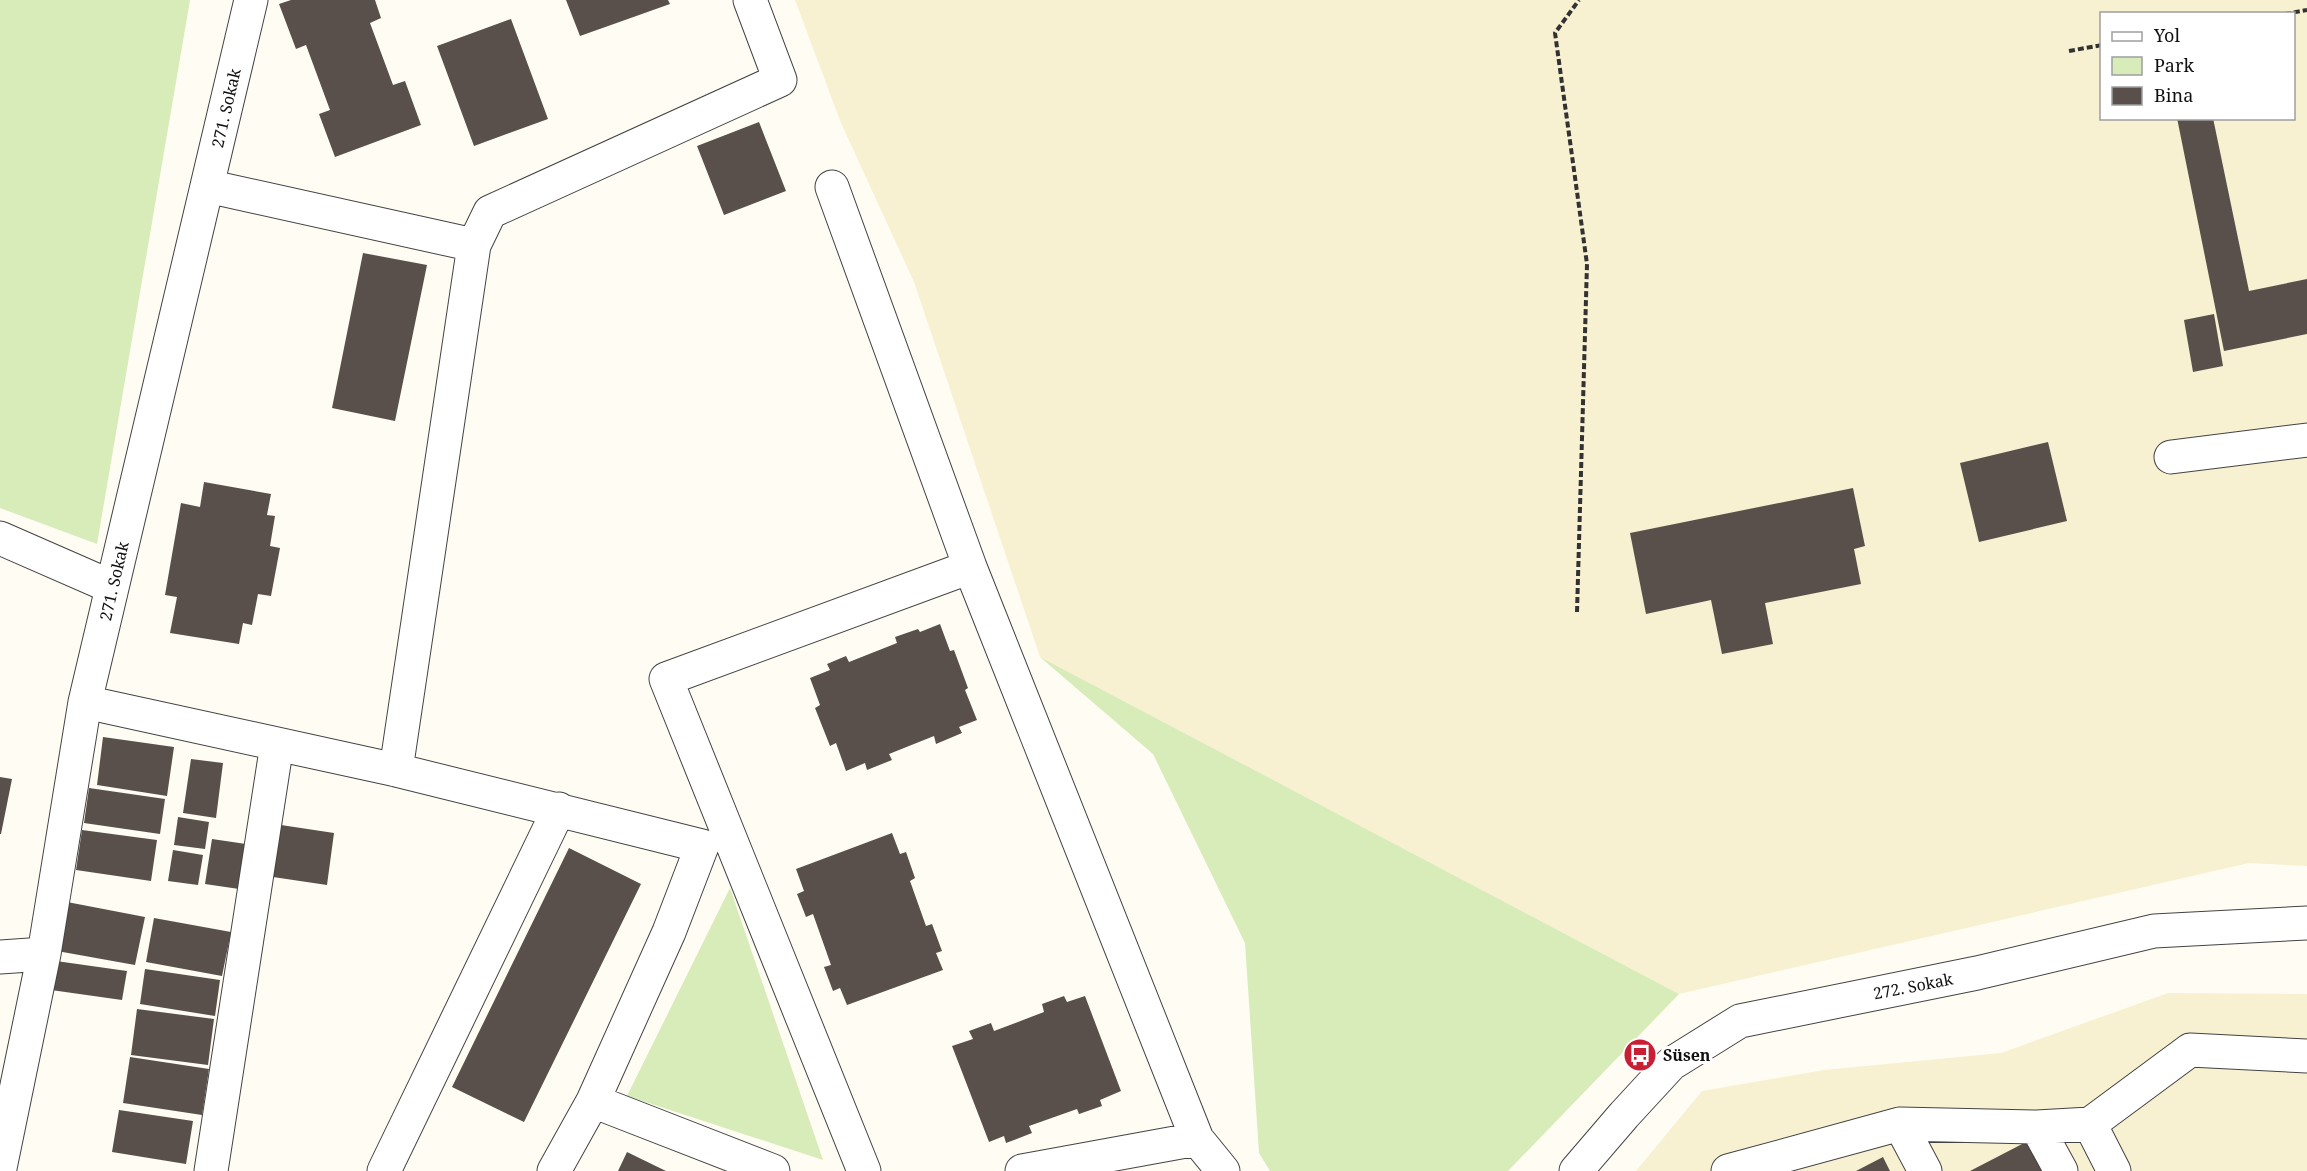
<svg xmlns="http://www.w3.org/2000/svg" width="2307" height="1171" viewBox="0 0 2307 1171" font-family="'Noto Serif',serif">
	<style>
		.farmland { fill: #f7f1d1; fill-rule: evenodd }
		.green { fill: #d7ecb9 }
		.building { fill: #59504b }
		.lines { fill: none; stroke-linecap: round; stroke-linejoin: round }
		.minor-casing { stroke: #434343; stroke-width: 35 }
		.path { stroke: #323232; stroke-width: 4; stroke-dasharray: 6 3; stroke-linecap: butt }
		.minor { stroke: #fff; stroke-width: 33 }
		.labels { text-anchor: middle; dominant-baseline: central; stroke-width: 6; stroke-linejoin: round; paint-order: stroke }
		.street-label { font-size: 16px; fill: #101010; stroke: #fff }
		.poi-label { font-size: 16px; font-weight: bold; fill: #101010; stroke: #fff; text-anchor: start }
	</style>
	<rect width="100%" height="100%" fill="#fffcf3"/>
	<!-- farmland -->
	<path class="farmland" d="M 795,0 L 2307,0 L 2307,866 L 2249,863 L 1679,994 L 1040,657 L 914,282 L 841,123 ZM 2102,14 L 2294,14 L 2294,118 L 2102,118 Z
		M 2168,993 L 2307,994 L 2307,1171 L 1636,1171 L 1702,1091 L 1824,1070 L 2001,1053 Z"/>
	<!-- green -->
	<path class="green" d="M 0,0 L 190,0 L 97,544 L 0,508 Z
		M 1040,657 L 1679,994 L 1508,1171 L 1270,1171 L 1259,1153 L 1245,943 L 1153,754 Z
		M 730,888 L 823,1160 L 627,1096 Z"/>
	<!-- building -->
	<path class="building" d="M 291,0 L 375,0 L 381,18 L 370,23 L 393,85 L 405,81 L 421,125 L 335,157 L 319,114 L 330,110 L 306,45 L 296,49 L 279,4 Z
		M 566,0 L 668,0 L 670,4 L 580,36 Z
		M 511,19 L 548,119 L 474,146 L 437,46 Z
		M 2177,118 L 2213,118 L 2249,291 L 2307,279 L 2307,334 L 2224,351 Z
		M 759,122 L 786,191 L 724,215 L 697,146 Z
		M 363,253 L 427,265 L 395,421 L 332,408 Z
		M 2214,314 L 2223,366 L 2193,372 L 2184,320 Z
		M 2048,442 L 2067,521 L 1979,542 L 1960,463 Z
		M 204,482 L 271,494 L 267,515 L 275,516 L 270,546 L 280,548 L 271,596 L 258,594 L 252,625 L 243,623 L 239,644 L 170,633 L 177,597 L 165,595 L 181,503 L 200,507 Z
		M 1853,488 L 1865,546 L 1854,549 L 1861,584 L 1765,603 L 1773,644 L 1722,654 L 1711,600 L 1646,614 L 1630,533 Z
		M 940,624 L 950,651 L 954,650 L 968,688 L 965,690 L 977,720 L 959,727 L 962,733 L 936,744 L 934,736 L 889,754 L 892,760 L 867,770 L 865,763 L 846,771 L 836,743 L 830,746 L 815,708 L 820,705 L 810,678 L 830,670 L 827,664 L 846,656 L 849,662 L 897,643 L 895,637 L 918,629 L 920,632 Z
		M 103,737 L 174,747 L 167,796 L 97,785 Z
		M 191,759 L 223,763 L 216,818 L 183,813 Z
		M 0,777 L 12,779 L 1,834 L 0,834 Z
		M 89,788 L 165,799 L 160,834 L 84,823 Z
		M 178,817 L 209,822 L 205,849 L 174,845 Z
		M 281,825 L 334,833 L 327,885 L 273,877 Z
		M 82,830 L 157,840 L 151,881 L 76,870 Z
		M 892,833 L 900,854 L 906,852 L 915,878 L 910,881 L 926,926 L 932,924 L 942,951 L 936,953 L 943,970 L 847,1005 L 840,988 L 833,991 L 824,967 L 831,965 L 813,914 L 806,917 L 797,894 L 804,891 L 796,869 Z
		M 212,839 L 246,844 L 239,889 L 205,884 Z
		M 569,848 L 641,884 L 524,1122 L 452,1087 Z
		M 173,850 L 203,855 L 198,885 L 168,881 Z
		M 67,902 L 145,917 L 135,965 L 57,951 Z
		M 154,918 L 231,932 L 222,976 L 146,962 Z
		M 56,961 L 127,971 L 122,1000 L 51,990 Z
		M 145,969 L 220,980 L 215,1016 L 140,1004 Z
		M 1064,996 L 1067,1002 L 1085,996 L 1121,1091 L 1100,1100 L 1102,1106 L 1079,1114 L 1077,1109 L 1029,1126 L 1032,1133 L 1006,1143 L 1004,1136 L 989,1142 L 952,1046 L 973,1039 L 969,1031 L 991,1023 L 994,1031 L 1044,1012 L 1042,1004 Z
		M 137,1009 L 214,1019 L 208,1065 L 131,1055 Z
		M 130,1057 L 209,1069 L 202,1115 L 123,1103 Z
		M 119,1110 L 193,1121 L 186,1164 L 112,1152 Z
		M 2028,1141 L 2043,1171 L 1970,1171 Z
		M 627,1152 L 666,1171 L 618,1171 Z
		M 1883,1157 L 1890,1171 L 1856,1171 Z"/>
	<g class="lines">
		<defs>
			<path id="minor" d="M 207,186 L 474,245
				M 832,187 L 970,567 L 1197,1139 L 1223,1171
				M 2171,457 L 2307,440
				M 0,538 L 112,587
				M 85,702 L 396,770 L 702,846 L 669,932 L 593,1101 L 773,1171
				M 396,770 L 474,245 L 490,212 L 780,80 L 750,0
				M 0,957 L 44,954
				M 1900,1124 L 1925,1171
				M 2090,1124 L 2114,1171
				M 2037,1127 L 2090,1124 L 2190,1050 L 2307,1056
				M 0,1168 L 44,954 L 85,702 L 251,0
				M 211,1171 L 277,744
				M 384,1171 L 559,809
				M 554,1171 L 593,1101
				M 864,1171 L 666,679 L 970,567
				M 1022,1171 L 1197,1139
				M 1576,1171 L 1624,1115 L 1671,1064 L 1740,1021 L 1977,973 L 2154,931 L 2307,923
				M 1728,1171 L 1900,1124 L 2037,1127 L 2061,1171"/>
		</defs>
		<!-- minor casing -->
		<use href="#minor" class="minor-casing"/>
		<!-- path -->
		<path class="path" d="M 2285,14 L 2307,10
			M 2069,51 L 2102,45
			M 1577,612 L 1587,264 L 1555,33 L 1579,0"/>
		<!-- minor -->
		<use href="#minor" class="minor"/>
	</g>
	<!-- icons -->
	<defs>
		<symbol id="bus-disc" viewBox="-11 -11 22 22"><circle r="9.5" fill="#c81f34" stroke="#fff"/><path d="M-5-6H5V4H4V6H2V4H-2V6H-4V4H-5ZM-3.5-4V0h7V-4ZM-3.5 1.2v1.5H-2V1.2ZM2 1.2v1.5H3.5V1.2Z" fill="#fff"/></symbol>
	</defs>
	<g fill-rule="evenodd">
		<use href="#bus-disc" x="1621" y="1036" width="38" height="38"/>
	</g>
	<g class="labels">
		<!-- street labels -->
		<g class="street-label">
			<text transform="translate(226 108) rotate(-77)">271. Sokak</text>
			<text transform="translate(114 581) rotate(-77)">271. Sokak</text>
			<text transform="translate(1913 986) rotate(-11)">272. Sokak</text>
		</g>
		<!-- poi labels -->
		<g class="poi-label">
			<text x="1663" y="1055">Süsen</text>
		</g>
	</g>
	<!-- legend -->
	<rect x="2100" y="12" width="195" height="108" fill="#ffffff" stroke="#9f9f9f" stroke-width="1.5"/>
	<rect x="2112" y="32" width="30" height="9" fill="#ffffff" stroke="#9f9f9f" stroke-width="1.5"/>
	<text x="2154" y="42" font-size="18" fill="#101010">Yol</text>
	<rect x="2112" y="57" width="30" height="18" fill="#d7ecb9" stroke="#9f9f9f" stroke-width="1.5"/>
	<text x="2154" y="72" font-size="18" fill="#101010">Park</text>
	<rect x="2112" y="87" width="30" height="18" fill="#59504b" stroke="#9f9f9f" stroke-width="1.5"/>
	<text x="2154" y="102" font-size="18" fill="#101010">Bina</text>
</svg>
